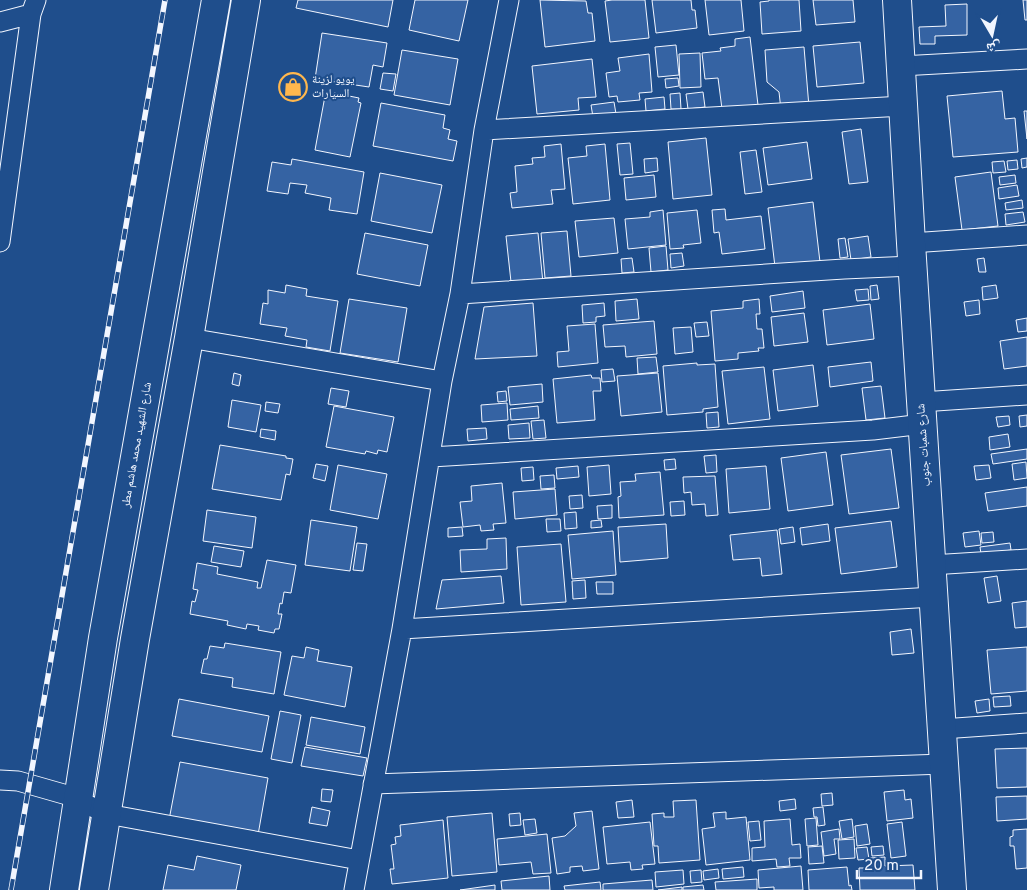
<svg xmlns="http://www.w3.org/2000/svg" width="1027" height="890" viewBox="0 0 1027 890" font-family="Overpass,'Noto Naskh Arabic',sans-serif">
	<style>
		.building { fill: #3563a3; stroke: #f2f6ff }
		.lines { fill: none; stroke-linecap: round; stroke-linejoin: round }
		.street-casing { stroke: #f2f6ff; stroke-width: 21 }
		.secondary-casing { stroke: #f2f6ff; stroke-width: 30 }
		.primary-casing { stroke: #f2f6ff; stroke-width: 30 }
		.street { stroke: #1f4e8c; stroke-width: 19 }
		.secondary { stroke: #1f4e8c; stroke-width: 28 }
		.primary { stroke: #1f4e8c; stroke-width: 28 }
		.rail-casing { stroke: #f2f6ff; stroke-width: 5.5 }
		.rail { stroke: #1f4e8c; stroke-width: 4; stroke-dasharray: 11; stroke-linecap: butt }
		.labels { text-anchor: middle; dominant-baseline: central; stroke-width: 4; stroke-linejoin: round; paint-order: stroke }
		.poi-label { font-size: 12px; fill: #f2f6ff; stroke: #1f4e8c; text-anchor: start }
		.street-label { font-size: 12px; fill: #f2f6ff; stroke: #1f4e8c }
	</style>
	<rect width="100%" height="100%" fill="#1f4e8c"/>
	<!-- building -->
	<path class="building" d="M 298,0 L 393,0 L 388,27 L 296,8 Z
		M 415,0 L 468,0 L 459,41 L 409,30 Z
		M 540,0 L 586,1 L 588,13 L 592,13 L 595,41 L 545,47 Z
		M 612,0 L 645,0 L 649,38 L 610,42 L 605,1 Z
		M 652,0 L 691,0 L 692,10 L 695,10 L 697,28 L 656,33 Z
		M 705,0 L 741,0 L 744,31 L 709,35 Z
		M 769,0 L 799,0 L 801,31 L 762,34 L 760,2 L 769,1 Z
		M 813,0 L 853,0 L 855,22 L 816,25 Z
		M 1023,0 L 1027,0 L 1027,20 L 1025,20 Z
		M 967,4 L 967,35 L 935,36 L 935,44 L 920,44 L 919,27 L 946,26 L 945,5 Z
		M 322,33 L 387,43 L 383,67 L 373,65 L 369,87 L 315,79 Z
		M 750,37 L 758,105 L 722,109 L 718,78 L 705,79 L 702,53 L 721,51 L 720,48 L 735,46 L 735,39 Z
		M 860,42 L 864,83 L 817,87 L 813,46 Z
		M 676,45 L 679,75 L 658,77 L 655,47 Z
		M 804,47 L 809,107 L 781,110 L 779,92 L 767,82 L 765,50 Z
		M 402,50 L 458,59 L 450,105 L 394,95 Z
		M 700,53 L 701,87 L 680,88 L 679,54 Z
		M 649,54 L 652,92 L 639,93 L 640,100 L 618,102 L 617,96 L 609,97 L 606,73 L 620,71 L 618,58 Z
		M 592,59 L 596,97 L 578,98 L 579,110 L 537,114 L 532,66 Z
		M 383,73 L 396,74 L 393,91 L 380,89 Z
		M 678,78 L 679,86 L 666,88 L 665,79 Z
		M 1002,91 L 1005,119 L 1015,118 L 1018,152 L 953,157 L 947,96 Z
		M 703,92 L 705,107 L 688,109 L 686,94 Z
		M 334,93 L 359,98 L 358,102 L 361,103 L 350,157 L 315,150 L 325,96 L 334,98 Z
		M 680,93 L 681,109 L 671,109 L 670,94 Z
		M 664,97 L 665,109 L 646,111 L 645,99 Z
		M 614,102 L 616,114 L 593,117 L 591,105 Z
		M 381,103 L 445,115 L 443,128 L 450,130 L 448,139 L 457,141 L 453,161 L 373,146 Z
		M 1024,111 L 1027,111 L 1027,139 Z
		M 861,129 L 868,182 L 849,184 L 842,132 Z
		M 706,138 L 712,195 L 673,199 L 668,142 Z
		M 807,142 L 812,179 L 768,185 L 763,148 Z
		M 630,143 L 633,174 L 620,175 L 617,144 Z
		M 561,144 L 565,189 L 551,190 L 553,204 L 512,208 L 510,193 L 517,192 L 515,166 L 533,164 L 532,158 L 545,157 L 544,146 Z
		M 605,144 L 610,200 L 573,204 L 568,158 L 587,156 L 586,146 Z
		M 756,150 L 762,192 L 745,194 L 740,152 Z
		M 657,158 L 658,171 L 645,173 L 644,159 Z
		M 1027,158 L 1027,167 L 1022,168 L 1021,159 Z
		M 292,159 L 364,172 L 357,214 L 329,210 L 331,198 L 305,193 L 307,185 L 290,183 L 288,194 L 267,191 L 272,162 L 291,165 Z
		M 1017,160 L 1018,169 L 1008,170 L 1007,161 Z
		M 1004,161 L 1006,172 L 993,173 L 992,162 Z
		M 991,172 L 998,226 L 962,230 L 955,177 Z
		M 380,173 L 442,185 L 432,233 L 371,221 Z
		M 654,175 L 656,197 L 626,200 L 624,178 Z
		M 1015,175 L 1016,183 L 1000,185 L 999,177 Z
		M 1017,185 L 1019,196 L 999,199 L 998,188 Z
		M 1022,200 L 1023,208 L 1006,210 L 1005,203 Z
		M 813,202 L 820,262 L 775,267 L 768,208 Z
		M 725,209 L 726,220 L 761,216 L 765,249 L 722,254 L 719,232 L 714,233 L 712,210 Z
		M 663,210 L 666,245 L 628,249 L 625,219 L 650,217 L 650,212 Z
		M 697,210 L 701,243 L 683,245 L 684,248 L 670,249 L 667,213 Z
		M 1023,212 L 1025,222 L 1006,225 L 1005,214 Z
		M 614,218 L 618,253 L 579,257 L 575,221 Z
		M 567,231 L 571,276 L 545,278 L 541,233 Z
		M 365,233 L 428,245 L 420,286 L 357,274 Z
		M 538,233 L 543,283 L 525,285 L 525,280 L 511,282 L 506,236 Z
		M 868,236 L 871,257 L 851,260 L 848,239 Z
		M 845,238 L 848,257 L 840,258 L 838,239 Z
		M 666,246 L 668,270 L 651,272 L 649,248 Z
		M 682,253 L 684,266 L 671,268 L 670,254 Z
		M 632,258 L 634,272 L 622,273 L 621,259 Z
		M 984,258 L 986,272 L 979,272 L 977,259 Z
		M 286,285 L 307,289 L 306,296 L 338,301 L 330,351 L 306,347 L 307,340 L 285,336 L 287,328 L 260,324 L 263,303 L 268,304 L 268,290 L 285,293 Z
		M 877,285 L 879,299 L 871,300 L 870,286 Z
		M 996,285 L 998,298 L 983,300 L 982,287 Z
		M 868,289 L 869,300 L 857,301 L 855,290 Z
		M 803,291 L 805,308 L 772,312 L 770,296 Z
		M 349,299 L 407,308 L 398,362 L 340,353 Z
		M 637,299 L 639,319 L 616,321 L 615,301 Z
		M 759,299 L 760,314 L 756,314 L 757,329 L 762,329 L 764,348 L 758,348 L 759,351 L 738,353 L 738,359 L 715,361 L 711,311 L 743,308 L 743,301 Z
		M 979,300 L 980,314 L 966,316 L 964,302 Z
		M 533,303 L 537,356 L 475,359 L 484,307 Z
		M 604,303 L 605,316 L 596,317 L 596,322 L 583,323 L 582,305 Z
		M 870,304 L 874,339 L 827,345 L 823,310 Z
		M 804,313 L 808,342 L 774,346 L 771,317 Z
		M 1027,318 L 1027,331 L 1018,332 L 1016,320 Z
		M 654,321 L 657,354 L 626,357 L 625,346 L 605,347 L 603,325 Z
		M 707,322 L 709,336 L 696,337 L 694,323 Z
		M 595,324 L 598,363 L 558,367 L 557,352 L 569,351 L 567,326 Z
		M 691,327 L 693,352 L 675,354 L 673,328 Z
		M 1027,337 L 1027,366 L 1004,369 L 1000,341 Z
		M 656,357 L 658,372 L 638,374 L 637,358 Z
		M 871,362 L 873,381 L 830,387 L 828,367 Z
		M 697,363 L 697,365 L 715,364 L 718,407 L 703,409 L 703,412 L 667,415 L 663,366 Z
		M 813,365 L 818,406 L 778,411 L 773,370 Z
		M 764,367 L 770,419 L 728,424 L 722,371 Z
		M 613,369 L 615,381 L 602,382 L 601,370 Z
		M 234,373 L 241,375 L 239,386 L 232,384 Z
		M 658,373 L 662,412 L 621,416 L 617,376 Z
		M 591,375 L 592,378 L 600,378 L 601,391 L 593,391 L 595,420 L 557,423 L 553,379 Z
		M 542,384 L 543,402 L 510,405 L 508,387 Z
		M 881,386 L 885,418 L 866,420 L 862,388 Z
		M 331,388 L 349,391 L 346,407 L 328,404 Z
		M 506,391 L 507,401 L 498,402 L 497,392 Z
		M 232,400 L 261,405 L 256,432 L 228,427 Z
		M 266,402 L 280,404 L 278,413 L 265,411 Z
		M 507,403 L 508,420 L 482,422 L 481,405 Z
		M 334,406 L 394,417 L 387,452 L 378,450 L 377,454 L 366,451 L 365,454 L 326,447 Z
		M 538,406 L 539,418 L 511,420 L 510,409 Z
		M 718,412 L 719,427 L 707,428 L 706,413 Z
		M 1027,415 L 1027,426 L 1020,427 L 1019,416 Z
		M 1009,416 L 1010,425 L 998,427 L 996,417 Z
		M 544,420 L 546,438 L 533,439 L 531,421 Z
		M 529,423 L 530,438 L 509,439 L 508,425 Z
		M 486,428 L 487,439 L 468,441 L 467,429 Z
		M 261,429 L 276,431 L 275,440 L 260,437 Z
		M 1008,434 L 1010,447 L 990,450 L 989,437 Z
		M 220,445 L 286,456 L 286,458 L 293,459 L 290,475 L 286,474 L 281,500 L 212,489 Z
		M 891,449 L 899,508 L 849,514 L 841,455 Z
		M 1027,449 L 1027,459 L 993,464 L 991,454 Z
		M 826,452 L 833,505 L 788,511 L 781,458 Z
		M 716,455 L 717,472 L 706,473 L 704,456 Z
		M 675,459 L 676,469 L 665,470 L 664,460 Z
		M 1026,462 L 1027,478 L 1014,480 L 1012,464 Z
		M 316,464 L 328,466 L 325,481 L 313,478 Z
		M 338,465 L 387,474 L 378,519 L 330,510 Z
		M 609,465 L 611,494 L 589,496 L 587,467 Z
		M 989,465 L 991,478 L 976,480 L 974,466 Z
		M 578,466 L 579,477 L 557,479 L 556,468 Z
		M 766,466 L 770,509 L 729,513 L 726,469 Z
		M 533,467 L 534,480 L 522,481 L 521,468 Z
		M 660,472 L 664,515 L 619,518 L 618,497 L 621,496 L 620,482 L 636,481 L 635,474 Z
		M 554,475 L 555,488 L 541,489 L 540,476 Z
		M 715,476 L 718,515 L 706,516 L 705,504 L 692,505 L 691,492 L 684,493 L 683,477 Z
		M 502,483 L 506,523 L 493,524 L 494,530 L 481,531 L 480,525 L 463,527 L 460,502 L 472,501 L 471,486 Z
		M 1027,487 L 1027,506 L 988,511 L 985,493 Z
		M 555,489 L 557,515 L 515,519 L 513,492 Z
		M 582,495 L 583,508 L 570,509 L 569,496 Z
		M 684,501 L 685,515 L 671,516 L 670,502 Z
		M 612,505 L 612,518 L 598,519 L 597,506 Z
		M 207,510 L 256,517 L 252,548 L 203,541 Z
		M 576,512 L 577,528 L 565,529 L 564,513 Z
		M 546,519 L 560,519 L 561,531 L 547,532 Z
		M 311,520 L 357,527 L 350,571 L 305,565 Z
		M 601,520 L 602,527 L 591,528 L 591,521 Z
		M 891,521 L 897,567 L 841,574 L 835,528 Z
		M 666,524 L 668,558 L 620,562 L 618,527 Z
		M 828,524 L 830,541 L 802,545 L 800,528 Z
		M 462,527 L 463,536 L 448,537 L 448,528 Z
		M 793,527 L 795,542 L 781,544 L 779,529 Z
		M 777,530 L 782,574 L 762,576 L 760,558 L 733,560 L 730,535 Z
		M 613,531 L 616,575 L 572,579 L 568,535 Z
		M 979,531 L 981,545 L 965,547 L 963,533 Z
		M 993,532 L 994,542 L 982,543 L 981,533 Z
		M 506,538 L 507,569 L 461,572 L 460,550 L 487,549 L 487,539 Z
		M 357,543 L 367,544 L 363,571 L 353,570 Z
		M 1010,543 L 1011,550 L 981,554 L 980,547 Z
		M 561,544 L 566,602 L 521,605 L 517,547 Z
		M 214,546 L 244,551 L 241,567 L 211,562 Z
		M 267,560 L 296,565 L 291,593 L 284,592 L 282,604 L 280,603 L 278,614 L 282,614 L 279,629 L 275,629 L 274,633 L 258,630 L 259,626 L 247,624 L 246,629 L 227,625 L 228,621 L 190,614 L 192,601 L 195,602 L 198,590 L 193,589 L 197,563 L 218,567 L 217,574 L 258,582 L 257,588 L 261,588 Z
		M 501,576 L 504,603 L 436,609 L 442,580 Z
		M 997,576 L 1001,601 L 988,603 L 984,578 Z
		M 585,580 L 586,598 L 573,599 L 572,581 Z
		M 596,582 L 613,582 L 613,594 L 597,594 Z
		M 1027,601 L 1027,627 L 1015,628 L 1012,603 Z
		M 911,629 L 914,653 L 892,655 L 890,632 Z
		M 225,643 L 281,652 L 274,694 L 232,687 L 233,678 L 201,673 L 204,659 L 207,659 L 210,646 L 224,648 Z
		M 306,647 L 319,650 L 317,661 L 352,667 L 345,707 L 284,695 L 292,656 L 304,658 Z
		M 1027,647 L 1027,691 L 991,694 L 987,650 Z
		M 1010,696 L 1011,706 L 994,707 L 993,697 Z
		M 179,699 L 269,716 L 262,752 L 172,736 Z
		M 989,699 L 990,711 L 977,713 L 975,701 Z
		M 280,711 L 301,715 L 292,763 L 271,759 Z
		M 311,717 L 365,727 L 360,754 L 306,745 Z
		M 305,747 L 367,758 L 363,776 L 301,766 Z
		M 1027,748 L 1027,787 L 997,788 L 995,749 Z
		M 180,762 L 268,778 L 258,835 L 169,820 Z
		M 322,789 L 333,790 L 331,802 L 321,801 Z
		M 904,790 L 905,800 L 911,799 L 913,818 L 887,821 L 884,792 Z
		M 832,793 L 833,805 L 822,806 L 821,794 Z
		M 1027,796 L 1027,819 L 997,821 L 996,797 Z
		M 795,799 L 796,809 L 780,811 L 779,801 Z
		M 632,800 L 634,817 L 618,818 L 616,802 Z
		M 696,800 L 700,860 L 659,863 L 658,846 L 654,846 L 652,814 L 664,813 L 664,817 L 674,817 L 673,801 Z
		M 312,807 L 330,811 L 327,826 L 309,823 Z
		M 823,807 L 825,825 L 818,826 L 817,817 L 814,817 L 813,808 Z
		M 592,811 L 599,869 L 583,871 L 582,866 L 570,867 L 570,872 L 557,874 L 552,838 L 565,836 L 576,826 L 574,813 Z
		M 726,812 L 726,819 L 746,817 L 750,860 L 706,865 L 702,829 L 715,827 L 713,813 Z
		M 492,813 L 497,872 L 452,876 L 447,817 Z
		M 520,813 L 521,825 L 510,826 L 509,814 Z
		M 816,818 L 818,845 L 807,846 L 805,819 Z
		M 535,819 L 537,833 L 525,835 L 523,820 Z
		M 790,819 L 792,845 L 800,844 L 801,858 L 789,858 L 790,866 L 777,867 L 776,859 L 752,861 L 752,848 L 765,847 L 764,821 Z
		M 852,819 L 854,837 L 842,839 L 839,821 Z
		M 443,820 L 448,878 L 392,884 L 390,869 L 394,869 L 391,845 L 396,844 L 395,837 L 401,836 L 400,825 Z
		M 759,821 L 761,840 L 750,841 L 748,822 Z
		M 650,822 L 655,864 L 642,865 L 643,869 L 631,870 L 630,862 L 607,864 L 603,827 Z
		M 902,822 L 906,856 L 891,858 L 887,824 Z
		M 867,824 L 870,844 L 857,846 L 855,826 Z
		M 839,829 L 840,839 L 834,839 L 836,854 L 824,856 L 821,832 Z
		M 1027,829 L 1027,868 L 1016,869 L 1014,846 L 1010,846 L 1010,837 L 1013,836 L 1013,830 Z
		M 547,834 L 551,873 L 533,874 L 531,862 L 499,865 L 497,839 Z
		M 854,839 L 855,858 L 839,859 L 838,840 Z
		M 822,846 L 824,863 L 809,864 L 808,847 Z
		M 883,846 L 884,855 L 872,856 L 871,847 Z
		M 867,847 L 869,859 L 858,860 L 856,848 Z
		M 197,856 L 241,865 L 236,890 L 163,890 L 168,865 L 194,870 Z
		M 885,857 L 885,866 L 913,865 L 915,890 L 860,890 L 859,868 L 871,868 L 870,858 Z
		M 801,866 L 803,890 L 774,890 L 774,887 L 759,888 L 758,870 Z
		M 743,867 L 744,877 L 723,879 L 722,869 Z
		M 847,867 L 849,886 L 851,885 L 852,890 L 809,890 L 808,870 Z
		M 718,869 L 719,878 L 704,880 L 703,871 Z
		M 683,870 L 684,884 L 656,887 L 655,872 Z
		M 701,870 L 702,882 L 691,883 L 690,871 Z
		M 549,876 L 550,890 L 502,890 L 501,881 Z
		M 757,879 L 757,890 L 716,890 L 715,882 Z
		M 652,880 L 653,890 L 603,890 L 603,884 Z
		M 600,882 L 601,890 L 565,890 L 564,886 Z
		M 495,885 L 495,890 L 460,890 Z
		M 703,885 L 704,890 L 683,890 L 683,887 Z
		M 682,887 L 682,890 L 658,890 Z"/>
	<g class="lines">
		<defs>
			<path id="street" d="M 0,22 L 31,14
				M 901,66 L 1027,59
				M 484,130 L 903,106
				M 0,242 L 31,14 L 36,0
				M 911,243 L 1027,235
				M 460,294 L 844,269 L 912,266
				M 189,338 L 442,381
				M 921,402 L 1027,395
				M 431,457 L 873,430 L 923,424
				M 931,565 L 1027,559
				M 402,629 L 933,597
				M 942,729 L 1027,723
				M 0,780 L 18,781 L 67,795 L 107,814 L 359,860
				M 373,784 L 944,764
				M 354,890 L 402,629 L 442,381 L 460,294 L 484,130 L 509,0"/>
			<path id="secondary" d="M 897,0 L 911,243 L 952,890"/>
			<path id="primary" d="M 64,890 L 103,638 L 216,0
				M 94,890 L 135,639 L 189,338 L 246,0"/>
		</defs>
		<!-- street casing -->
		<use href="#street" class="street-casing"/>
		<!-- secondary casing -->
		<use href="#secondary" class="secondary-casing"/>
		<!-- primary casing -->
		<use href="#primary" class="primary-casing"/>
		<!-- street -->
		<use href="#street" class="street"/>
		<!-- secondary -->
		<use href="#secondary" class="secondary"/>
		<!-- primary -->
		<use href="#primary" class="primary"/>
		<defs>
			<path id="rail" d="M 11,890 L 165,0"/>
		</defs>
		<!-- rail casing -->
		<use href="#rail" class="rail-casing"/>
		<!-- rail -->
		<use href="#rail" class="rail"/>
	</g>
	<!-- icons -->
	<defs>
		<symbol id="shop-ring" viewBox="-11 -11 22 22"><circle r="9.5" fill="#1f4e8c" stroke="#ffb74d" stroke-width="1.5"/><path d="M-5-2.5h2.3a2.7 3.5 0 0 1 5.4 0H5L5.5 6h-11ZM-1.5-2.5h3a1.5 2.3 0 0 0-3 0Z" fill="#ffb74d"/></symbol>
	</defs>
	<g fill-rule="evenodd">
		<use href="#shop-ring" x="277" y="71" width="32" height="32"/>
	</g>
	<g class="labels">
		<!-- poi labels -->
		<g class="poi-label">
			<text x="312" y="80">يويو لزينة<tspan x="312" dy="14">السيارات</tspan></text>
		</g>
		<!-- street labels -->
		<g class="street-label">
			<text transform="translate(137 445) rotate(-80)">شارع الشهيد محمد هاشم مطر</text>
			<text transform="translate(924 445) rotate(-94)">شارع شمبات جنوب</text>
		</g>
	</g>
	<!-- north arrow -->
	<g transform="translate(992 35) rotate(171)" stroke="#1f4e8c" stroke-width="4" paint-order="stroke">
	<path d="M0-4L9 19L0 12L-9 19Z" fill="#f2f6ff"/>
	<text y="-8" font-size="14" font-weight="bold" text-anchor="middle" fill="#f2f6ff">ش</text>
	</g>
	<!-- scale -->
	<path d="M857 870v8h64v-8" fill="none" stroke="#f2f6ff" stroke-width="2.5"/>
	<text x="864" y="870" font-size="15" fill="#f2f6ff" stroke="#1f4e8c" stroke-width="4" paint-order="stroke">20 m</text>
</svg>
